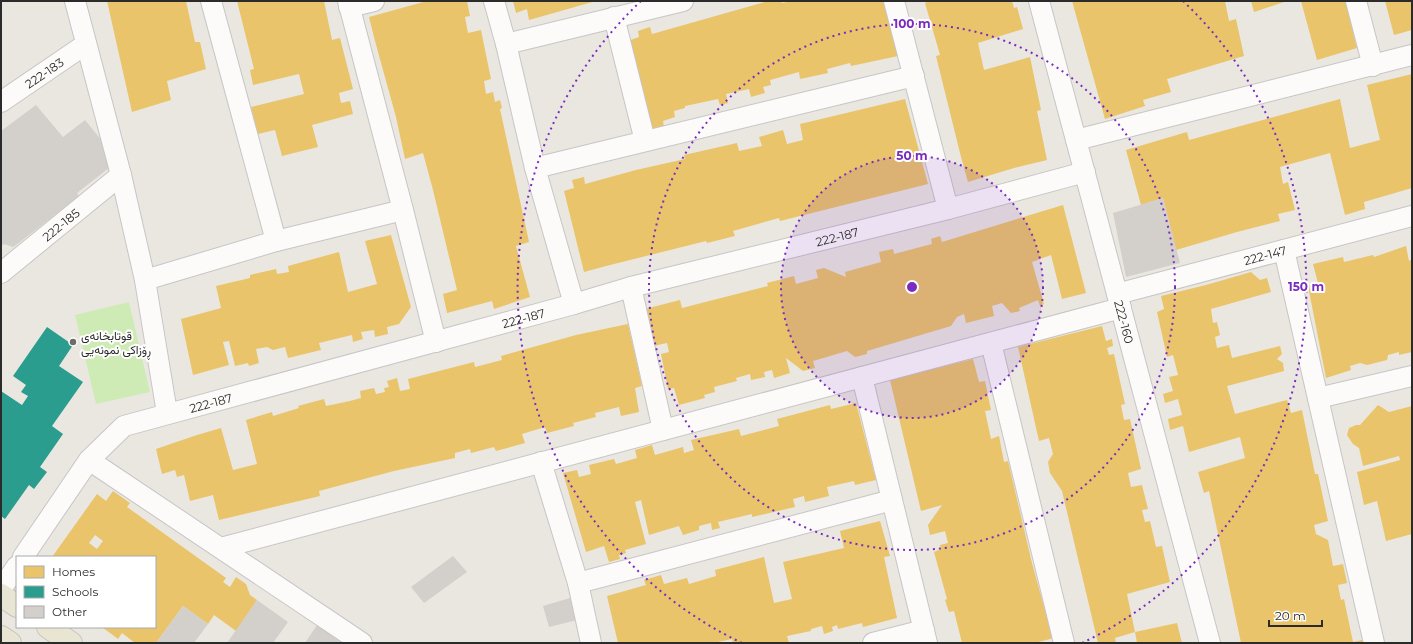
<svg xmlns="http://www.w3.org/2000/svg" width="1413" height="644" viewBox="0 0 1413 644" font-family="Montserrat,Vazirmatn,sans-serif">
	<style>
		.pitch { fill: #cfebb5 }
		.homes { fill: #e9c46a; fill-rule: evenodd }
		.schools { fill: #2a9d8f }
		.building { fill: #d3d0cb }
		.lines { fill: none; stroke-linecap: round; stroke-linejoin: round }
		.street-casing { stroke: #c7c6c6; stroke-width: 22 }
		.primary-casing { stroke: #c5c4c1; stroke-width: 24 }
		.street { stroke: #fcfbfa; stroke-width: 20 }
		.primary { stroke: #e8e5d2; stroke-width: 22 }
		.ring { fill: none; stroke: #7b2cbf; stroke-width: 2; stroke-dasharray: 2 4 }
		.poi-dot { fill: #6e6d6a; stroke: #fff; stroke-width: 1.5 }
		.labels { text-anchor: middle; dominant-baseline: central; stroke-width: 4; stroke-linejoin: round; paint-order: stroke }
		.street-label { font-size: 12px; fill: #2b2b2b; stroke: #fff }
		.poi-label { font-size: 12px; fill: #2b2b2b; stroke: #fff; text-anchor: start }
		.centre { fill: #7b2cbf; stroke: #fff; stroke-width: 2 }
		.ring-label { font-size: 12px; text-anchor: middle; font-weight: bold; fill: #7b2cbf; stroke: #fff; stroke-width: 4; stroke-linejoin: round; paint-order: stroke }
	</style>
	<rect width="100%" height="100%" fill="#eae7e0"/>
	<!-- pitch -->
	<path class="pitch" d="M 129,302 L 150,392 L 96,404 L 75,315 Z"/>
	<!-- homes -->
	<path class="homes" d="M 107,1 L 186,1 L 195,42 L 200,42 L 206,69 L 167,81 L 171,100 L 132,112 Z
		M 237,1 L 324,1 L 332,40 L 340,38 L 353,89 L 339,93 L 341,103 L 350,101 L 353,114 L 312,125 L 318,147 L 282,156 L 275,130 L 258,134 L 251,107 L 304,94 L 299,74 L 253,85 L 250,70 L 254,69 Z
		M 427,1 L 467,1 L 470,16 L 465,17 L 468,33 L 481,30 L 483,40 L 491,79 L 484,81 L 486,94 L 493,92 L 495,102 L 500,100 L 502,108 L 500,109 L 529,242 L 516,246 L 530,297 L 494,309 L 492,301 L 447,313 L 443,294 L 457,290 L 433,190 L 423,153 L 405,159 L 396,117 L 375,41 L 369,17 Z
		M 513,1 L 596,1 L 529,20 L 527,9 L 516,13 Z
		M 768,1 L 781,1 L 782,3 L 792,1 L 885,1 L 898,56 L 851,66 L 850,63 L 827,69 L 828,73 L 800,79 L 799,72 L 770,80 L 771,85 L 763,87 L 765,93 L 751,97 L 749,89 L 726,94 L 728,103 L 720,105 L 718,99 L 685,106 L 685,108 L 674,111 L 675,117 L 663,121 L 664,127 L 651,130 L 640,80 L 628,41 L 639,37 L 638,31 L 650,27 L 652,34 Z
		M 929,1 L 1012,1 L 1014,8 L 1017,7 L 1023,29 L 978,43 L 984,70 L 1030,57 L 1041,110 L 1037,111 L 1047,160 L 1014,168 L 968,182 L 961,157 L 936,56 L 940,55 L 925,3 Z
		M 1072,1 L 1225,1 L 1229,21 L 1236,19 L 1244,56 L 1167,79 L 1171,92 L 1143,100 L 1145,106 L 1105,119 Z
		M 1251,1 L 1287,1 L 1254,12 Z
		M 1301,1 L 1348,1 L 1356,32 L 1353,33 L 1357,48 L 1317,60 Z
		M 1385,1 L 1412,1 L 1412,30 L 1394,35 Z
		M 1412,74 L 1412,188 L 1364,202 L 1365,209 L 1345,215 L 1330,153 L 1280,167 L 1283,184 L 1288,182 L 1295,210 L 1278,214 L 1280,221 L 1237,232 L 1176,250 L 1163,198 L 1141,205 L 1126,150 L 1187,132 L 1189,140 L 1340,99 L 1350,148 L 1380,140 L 1367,85 Z
		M 905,99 L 928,184 L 780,221 L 779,218 L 733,231 L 735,236 L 707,243 L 706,241 L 606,266 L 584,272 L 564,191 L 574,188 L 572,180 L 584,177 L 585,184 L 636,170 L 685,159 L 684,155 L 737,143 L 739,151 L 762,146 L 759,137 L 783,130 L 787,144 L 803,140 L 800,124 Z
		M 1063,205 L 1086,293 L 1062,299 L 1051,255 L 1032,262 L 1044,304 L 1040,306 L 1038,300 L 1019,308 L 1020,311 L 1011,313 L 1002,303 L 992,306 L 994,316 L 966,323 L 964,314 L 957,317 L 951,326 L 867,351 L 867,354 L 855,357 L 847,351 L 813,361 L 815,368 L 803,371 L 786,358 L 790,373 L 774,378 L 772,370 L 764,372 L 765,377 L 751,380 L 750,374 L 736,378 L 737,381 L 714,387 L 715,392 L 704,395 L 705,398 L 679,405 L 674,388 L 668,389 L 661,354 L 669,352 L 667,343 L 653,346 L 645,309 L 680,300 L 682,308 L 768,286 L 767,283 L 794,276 L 796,284 L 818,278 L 816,270 L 824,268 L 846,277 L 845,272 L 881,262 L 879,252 L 893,249 L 894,254 L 932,244 L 931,239 L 940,236 L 942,242 Z
		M 391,235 L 411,307 L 399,324 L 387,327 L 388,334 L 375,337 L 374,330 L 361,332 L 363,339 L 353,342 L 352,335 L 319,343 L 321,350 L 288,358 L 285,347 L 273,350 L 267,347 L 256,349 L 259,363 L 249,366 L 248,363 L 235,366 L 229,341 L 223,342 L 229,365 L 193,375 L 181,319 L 221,308 L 216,286 L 250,278 L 250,275 L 276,269 L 277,274 L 289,272 L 288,266 L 339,252 L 348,292 L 377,284 L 365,241 Z
		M 1406,246 L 1409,261 L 1412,259 L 1412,352 L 1399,355 L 1399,352 L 1388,355 L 1387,360 L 1367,365 L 1360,363 L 1350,366 L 1351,370 L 1326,378 L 1308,286 L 1318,283 L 1313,264 L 1343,257 L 1344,262 L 1373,255 L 1374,257 Z
		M 1251,272 L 1260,280 L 1267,278 L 1271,292 L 1211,309 L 1213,323 L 1217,322 L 1220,335 L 1215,337 L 1217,348 L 1229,345 L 1232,358 L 1280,346 L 1282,354 L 1277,359 L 1283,363 L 1284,371 L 1227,386 L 1235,414 L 1287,400 L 1291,413 L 1302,410 L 1315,474 L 1318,474 L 1328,521 L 1314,525 L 1316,534 L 1328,540 L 1333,566 L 1343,564 L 1347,583 L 1338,585 L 1341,600 L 1344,599 L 1353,642 L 1362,640 L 1363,643 L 1241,643 L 1209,491 L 1204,493 L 1198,472 L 1245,458 L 1240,437 L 1189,452 L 1183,426 L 1170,430 L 1168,419 L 1182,415 L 1178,399 L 1165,403 L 1163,394 L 1173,391 L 1169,377 L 1178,375 L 1173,355 L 1167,357 L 1157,312 L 1164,309 L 1161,296 L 1206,285 Z
		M 628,324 L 642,386 L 635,388 L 639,412 L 621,416 L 619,407 L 595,413 L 596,417 L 573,423 L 574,426 L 547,433 L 545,427 L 522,434 L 525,443 L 496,451 L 494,447 L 471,453 L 470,449 L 455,453 L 455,458 L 394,471 L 319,491 L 320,496 L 219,520 L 213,495 L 190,501 L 184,475 L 177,477 L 175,470 L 162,474 L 156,449 L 197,435 L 221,428 L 233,470 L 257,464 L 246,420 L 272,412 L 273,416 L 299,408 L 298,406 L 324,399 L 326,406 L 350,401 L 361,398 L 360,391 L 374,388 L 376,394 L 385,392 L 384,388 L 389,387 L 387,381 L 397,378 L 400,391 L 410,389 L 408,379 L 474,362 L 475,367 L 502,360 L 501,356 L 576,335 Z
		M 1102,326 L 1106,341 L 1112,339 L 1113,346 L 1107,348 L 1109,355 L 1114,354 L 1125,404 L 1121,405 L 1124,420 L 1130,419 L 1141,469 L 1128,473 L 1131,487 L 1142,485 L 1148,509 L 1142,510 L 1145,522 L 1150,521 L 1156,547 L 1162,546 L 1170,582 L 1127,594 L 1135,632 L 1115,638 L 1116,643 L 1098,643 L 1062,491 L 1050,473 L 1048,462 L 1053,454 L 1049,438 L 1039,441 L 1018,347 Z
		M 973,359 L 979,382 L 985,381 L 991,410 L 985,411 L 991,439 L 999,436 L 1004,462 L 1008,461 L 1032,563 L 1046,614 L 1049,613 L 1054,638 L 1035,643 L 962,643 L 954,611 L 949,612 L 945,600 L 947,599 L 934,552 L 941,549 L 940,545 L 948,543 L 945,531 L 930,535 L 928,525 L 942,505 L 921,511 L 890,380 Z
		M 856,403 L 876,480 L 855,485 L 854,481 L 827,487 L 829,496 L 805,502 L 804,496 L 793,499 L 795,507 L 752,517 L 752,514 L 718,522 L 720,528 L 712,530 L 711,523 L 699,526 L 699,530 L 683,535 L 679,526 L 649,535 L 641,500 L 635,502 L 646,544 L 625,550 L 626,553 L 619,555 L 620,559 L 609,562 L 604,546 L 586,552 L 563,473 L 577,470 L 579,477 L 591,474 L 589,465 L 614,459 L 616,464 L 637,458 L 635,450 L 652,445 L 655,455 L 683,447 L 684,453 L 694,450 L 691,440 L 739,429 L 741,436 L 779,426 L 777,419 L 830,405 L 831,409 Z
		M 1378,405 L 1389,412 L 1412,406 L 1412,534 L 1386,541 L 1377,501 L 1364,505 L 1357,472 L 1400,460 L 1399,456 L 1363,466 L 1359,448 L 1353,444 L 1347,435 L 1349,428 L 1356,425 L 1360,425 Z
		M 113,491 L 130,503 L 127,507 L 226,578 L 223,582 L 230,587 L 236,577 L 246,584 L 250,595 L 257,600 L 236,631 L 214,615 L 208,624 L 183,606 L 156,643 L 135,643 L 122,633 L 118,639 L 102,627 L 155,627 L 155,557 L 95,557 L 93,556 L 92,557 L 52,557 L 97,494 L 106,501 ZM 95,535 L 103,541 L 97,549 L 89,543 Z
		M 880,521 L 890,556 L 884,557 L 897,618 L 863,627 L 862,623 L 838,629 L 837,625 L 832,627 L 833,631 L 824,634 L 822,626 L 811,629 L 811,631 L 787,636 L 789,643 L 733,643 L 732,639 L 713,643 L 618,643 L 607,596 L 646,585 L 644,580 L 661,575 L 664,584 L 687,578 L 689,584 L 716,576 L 715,570 L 764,557 L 774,603 L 792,599 L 783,562 L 844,548 L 840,531 Z
		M 1177,623 L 1182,643 L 1137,643 L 1135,632 Z"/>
	<!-- schools -->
	<path class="schools" d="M 47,327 L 73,345 L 59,366 L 83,382 L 52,426 L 63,434 L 40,467 L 47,472 L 34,489 L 29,485 L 5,519 L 1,516 L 1,391 L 22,405 L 28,396 L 21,392 L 26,385 L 13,376 Z"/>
	<!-- building -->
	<path class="building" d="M 36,105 L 63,137 L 85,120 L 102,141 L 109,168 L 77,193 L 79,196 L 16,245 L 13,247 L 4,244 L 1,246 L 1,131 Z
		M 1163,198 L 1180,263 L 1126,277 L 1113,213 Z
		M 453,556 L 467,572 L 424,603 L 411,587 Z
		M 570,598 L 577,620 L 549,627 L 543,606 Z
		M 257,600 L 288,622 L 273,643 L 227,643 Z
		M 183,606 L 208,624 L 194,643 L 156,643 Z
		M 317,625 L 342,643 L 305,643 Z"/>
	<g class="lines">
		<defs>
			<g id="street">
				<path d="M 75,1 L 121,175 L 145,280 L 167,413"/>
				<path d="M 211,1 L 276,241"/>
				<path d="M 348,1 L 403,210 L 436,342"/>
				<path d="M 494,1 L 506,44 L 535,168 L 574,304"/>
				<path d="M 894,1 L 948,209"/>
				<path id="s1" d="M 1039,1 L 1210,643"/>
				<path d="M 1356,1 L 1373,66"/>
				<path d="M 349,7 L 374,1"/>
				<path d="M 614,17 L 645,141"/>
				<path d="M 506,44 L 683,1"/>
				<path id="s2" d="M 1,102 L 86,44"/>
				<path d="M 1076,140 L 1412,55"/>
				<path d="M 535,168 L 914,76"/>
				<path d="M 1284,250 L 1374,643"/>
				<path id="s3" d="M 1,273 L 121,175"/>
				<path d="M 145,280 L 276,241 L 403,210"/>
				<path d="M 631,287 L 663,430"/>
				<path id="s4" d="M 1117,294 L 1412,216"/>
				<path d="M 991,343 L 1064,643"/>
				<path d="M 862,377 L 927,643"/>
				<path d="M 1318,398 L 1412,376"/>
				<path d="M 89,460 L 362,643"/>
				<path d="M 541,462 L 578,583 L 591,643"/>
				<path d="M 221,548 L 1121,308"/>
				<path id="s5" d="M 23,557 L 89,460 L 124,426 L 574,304 L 631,287 L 948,209 L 1085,172"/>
				<path d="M 578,583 L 892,500"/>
				<path d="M 1,589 L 17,566"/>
				<path d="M 873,643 L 924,630"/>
			</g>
			<path id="primary" d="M 1,595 L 17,606
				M 48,627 L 71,643
				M 1,637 L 10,643"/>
		</defs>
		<!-- street casing -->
		<use href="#street" class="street-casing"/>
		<!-- primary casing -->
		<use href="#primary" class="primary-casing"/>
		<!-- street -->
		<use href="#street" class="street"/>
		<!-- primary -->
		<use href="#primary" class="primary"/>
	</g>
	<!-- distance rings -->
	<circle cx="912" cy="287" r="131" fill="#7b2cbf" fill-opacity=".12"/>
	<g class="ring">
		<circle cx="912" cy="287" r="131"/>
		<circle cx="912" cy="287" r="263"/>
		<path d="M742 643A394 394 0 0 1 641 1M1183 1A394 394 0 0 1 1082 643"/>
	</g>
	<!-- markers -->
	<circle class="poi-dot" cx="73" cy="342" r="4"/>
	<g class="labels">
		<!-- street labels -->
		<g class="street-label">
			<text stroke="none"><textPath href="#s2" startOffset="52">222-183</textPath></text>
			<text stroke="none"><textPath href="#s3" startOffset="77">222-185</textPath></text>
			<text stroke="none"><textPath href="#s5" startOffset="904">222-187</textPath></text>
			<text stroke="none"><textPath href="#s4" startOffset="153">222-147</textPath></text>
			<text stroke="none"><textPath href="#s5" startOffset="580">222-187</textPath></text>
			<text stroke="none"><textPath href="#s1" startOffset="332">222-160</textPath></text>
			<text stroke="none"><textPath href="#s5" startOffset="256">222-187</textPath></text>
		</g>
		<!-- poi labels -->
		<g class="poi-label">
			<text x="81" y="335">قوتابخانەی<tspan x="81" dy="14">ڕۆزاکی نمونەیی</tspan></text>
		</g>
	</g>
	<circle cx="912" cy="287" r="6" class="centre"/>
	<g class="ring-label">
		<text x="912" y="28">100 m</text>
		<text x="912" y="160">50 m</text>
		<text x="1306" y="291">150 m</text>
	</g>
	<!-- border -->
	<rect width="1413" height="644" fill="none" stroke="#2b2b2b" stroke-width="4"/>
	<!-- legend -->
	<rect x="16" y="556" width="140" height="72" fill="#ffffff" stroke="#aaaaaa"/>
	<rect x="24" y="566" width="20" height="12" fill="#e9c46a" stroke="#aaaaaa"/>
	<text x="52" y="576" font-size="12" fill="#2b2b2b">Homes</text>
	<rect x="24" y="586" width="20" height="12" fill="#2a9d8f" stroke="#aaaaaa"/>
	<text x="52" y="596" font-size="12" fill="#2b2b2b">Schools</text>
	<rect x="24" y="606" width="20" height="12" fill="#d3d0cb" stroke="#aaaaaa"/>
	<text x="52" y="616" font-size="12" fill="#2b2b2b">Other</text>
	<!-- scale -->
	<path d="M1269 620v6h53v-6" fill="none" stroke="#2b2b2b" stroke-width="2"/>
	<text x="1275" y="620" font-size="12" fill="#2b2b2b" stroke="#ffffff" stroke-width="3" paint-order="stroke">20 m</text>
</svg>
